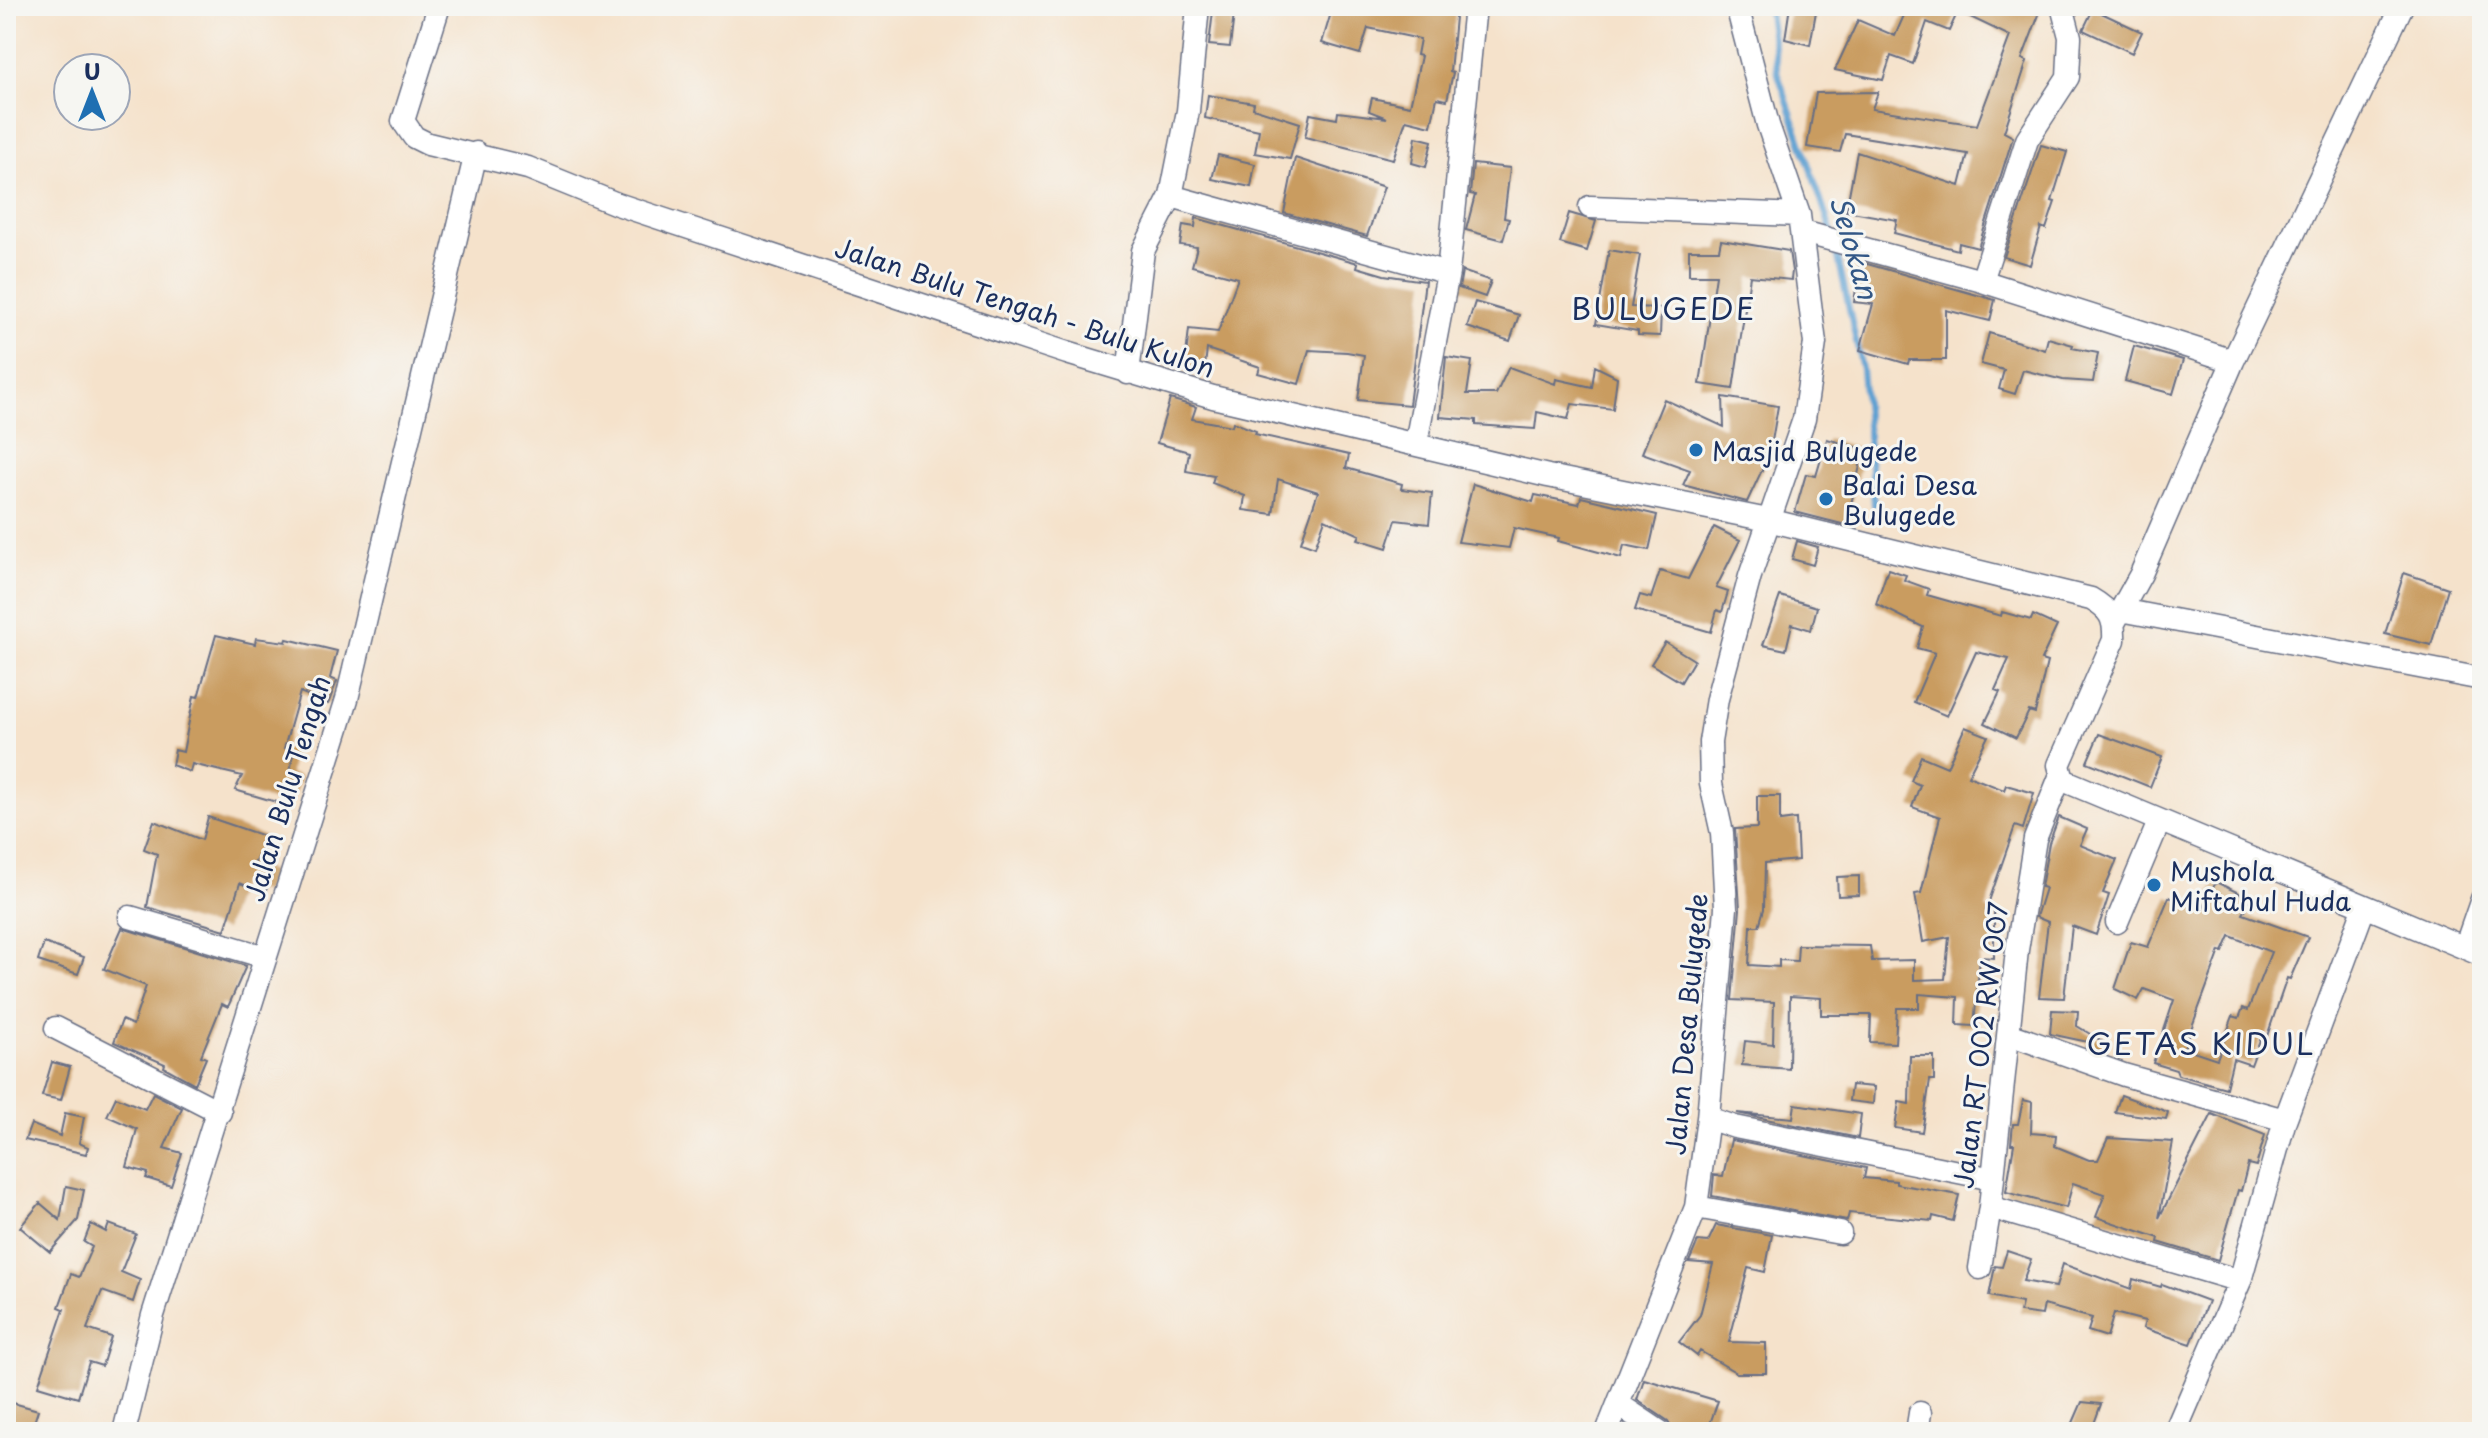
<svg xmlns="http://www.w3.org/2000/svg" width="2488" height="1438" viewBox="0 0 2488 1438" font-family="'Playpen Sans',sans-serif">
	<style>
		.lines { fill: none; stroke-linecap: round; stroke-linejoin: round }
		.stream { stroke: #5ea0d1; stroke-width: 6 }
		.building { fill: #c99c61; fill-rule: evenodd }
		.street-casing { stroke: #676e84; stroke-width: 25 }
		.street { stroke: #fff; stroke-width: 22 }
		.poi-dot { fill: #1f6fb2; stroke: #f6f6f2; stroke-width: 3 }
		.labels { text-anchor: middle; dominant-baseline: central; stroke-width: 6; stroke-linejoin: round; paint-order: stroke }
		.street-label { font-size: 26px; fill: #1b2f5e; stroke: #f6f6f2 }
		.poi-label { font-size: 26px; fill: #1b2f5e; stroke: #f6f6f2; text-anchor: start }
		.water-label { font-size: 28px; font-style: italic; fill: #325786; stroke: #f6f6f2 }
		.quarter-label { font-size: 30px; letter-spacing: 2px; fill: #1b2f5e; stroke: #f6f6f2 }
	</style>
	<rect width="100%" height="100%" fill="#f6f6f2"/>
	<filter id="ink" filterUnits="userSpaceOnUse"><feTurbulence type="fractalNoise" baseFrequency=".0125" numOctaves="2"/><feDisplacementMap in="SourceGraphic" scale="16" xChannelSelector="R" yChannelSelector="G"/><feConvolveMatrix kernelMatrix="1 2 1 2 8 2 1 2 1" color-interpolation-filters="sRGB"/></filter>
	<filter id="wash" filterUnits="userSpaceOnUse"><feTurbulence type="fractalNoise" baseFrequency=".006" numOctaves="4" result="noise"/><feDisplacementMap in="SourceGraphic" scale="32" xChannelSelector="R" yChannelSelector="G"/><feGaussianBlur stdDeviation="1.8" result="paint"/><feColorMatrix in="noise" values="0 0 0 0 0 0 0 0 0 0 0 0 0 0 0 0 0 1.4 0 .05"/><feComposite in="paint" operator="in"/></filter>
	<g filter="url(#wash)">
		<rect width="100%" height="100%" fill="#f5e2cb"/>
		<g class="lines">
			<!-- stream -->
			<path class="stream" d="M 1768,6 L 1778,74 L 1832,233
				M 1836,248 L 1862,369 L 1874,505"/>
		</g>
		<g id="blocks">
			<!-- building -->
			<path class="building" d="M 1333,6 L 1456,6 L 1450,72 L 1453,73 L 1447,100 L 1437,98 L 1431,126 L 1406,120 L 1393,159 L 1305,137 L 1310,114 L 1337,119 L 1338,112 L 1387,118 L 1369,111 L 1372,98 L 1410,106 L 1421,56 L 1417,55 L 1420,39 L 1368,28 L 1360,54 L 1322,43 Z
				M 1790,6 L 1817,6 L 1810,45 L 1785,39 Z
				M 1889,6 L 2024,6 L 2040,12 L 2022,59 L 2027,61 L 2004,132 L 2013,137 L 1978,248 L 1959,243 L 1958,250 L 1894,233 L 1897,220 L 1846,211 L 1857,152 L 1960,186 L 1968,154 L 1845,134 L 1840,152 L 1807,147 L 1816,93 L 1878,92 L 1872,109 L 1977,125 L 2010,36 L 1958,11 L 1949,31 L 1927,22 L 1913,64 L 1891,56 L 1883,80 L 1835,70 L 1858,20 L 1895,36 L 1905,13 Z
				M 2093,9 L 2142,32 L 2132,53 L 2083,30 Z
				M 1213,11 L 1234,14 L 1230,47 L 1209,45 Z
				M 1208,95 L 1254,103 L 1253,108 L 1300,123 L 1290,159 L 1255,153 L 1259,130 L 1205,118 Z
				M 1416,137 L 1432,141 L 1426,167 L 1412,163 Z
				M 2041,145 L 2067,152 L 2052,201 L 2055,202 L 2046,229 L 2041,227 L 2030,265 L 2004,257 Z
				M 1218,155 L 1255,164 L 1251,187 L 1212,179 Z
				M 1295,158 L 1384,187 L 1367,236 L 1284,213 Z
				M 1473,164 L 1510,168 L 1504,218 L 1509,219 L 1503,240 L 1466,230 L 1475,195 L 1470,194 Z
				M 1569,213 L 1596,221 L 1587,251 L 1560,243 Z
				M 1196,218 L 1358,263 L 1357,267 L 1384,275 L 1425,281 L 1409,405 L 1358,400 L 1364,355 L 1347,352 L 1309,350 L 1299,384 L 1258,373 L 1260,367 L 1207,349 L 1205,366 L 1185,364 L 1189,329 L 1218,332 L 1238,278 L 1192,266 L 1197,247 L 1180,245 L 1183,225 L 1195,227 Z
				M 1721,240 L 1789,251 L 1792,271 L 1791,280 L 1750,276 L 1733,389 L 1700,384 L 1716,275 L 1689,275 L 1689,250 L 1719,250 Z
				M 1609,250 L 1640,255 L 1631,307 L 1661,308 L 1660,336 L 1638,335 L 1638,331 L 1596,324 Z
				M 1860,262 L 1995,300 L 1990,321 L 1946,310 L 1946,360 L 1909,360 L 1908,364 L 1860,350 L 1873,304 L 1854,302 Z
				M 1462,271 L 1491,281 L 1485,297 L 1459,288 Z
				M 1475,302 L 1519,315 L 1510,341 L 1467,327 Z
				M 1989,333 L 2045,350 L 2048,338 L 2073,345 L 2072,348 L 2098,353 L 2093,382 L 2063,380 L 2023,370 L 2015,394 L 1999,389 L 2004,370 L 1981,364 Z
				M 2134,346 L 2183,360 L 2173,394 L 2125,381 Z
				M 1446,357 L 1472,361 L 1467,394 L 1496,394 L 1509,367 L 1555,384 L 1556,379 L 1592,387 L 1595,366 L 1617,377 L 1613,409 L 1572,404 L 1568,419 L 1537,412 L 1535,429 L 1476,425 L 1476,420 L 1440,417 Z
				M 1723,397 L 1778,406 L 1770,453 L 1747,502 L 1683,485 L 1690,470 L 1642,453 L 1664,399 L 1724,427 Z
				M 1170,399 L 1196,407 L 1192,419 L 1232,426 L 1233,422 L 1256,431 L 1255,434 L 1349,455 L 1346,468 L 1402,484 L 1401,489 L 1432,493 L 1429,524 L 1396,520 L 1387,548 L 1358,539 L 1360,535 L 1325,519 L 1315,547 L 1301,542 L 1318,492 L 1278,479 L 1273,514 L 1243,510 L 1245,496 L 1212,483 L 1214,476 L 1186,471 L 1189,452 L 1157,443 Z
				M 1827,439 L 1864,449 L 1846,525 L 1795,512 L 1806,474 L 1816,476 Z
				M 1473,484 L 1533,502 L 1535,495 L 1579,504 L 1581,497 L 1657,515 L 1649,550 L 1624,545 L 1621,558 L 1558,541 L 1559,538 L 1514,528 L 1509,548 L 1458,542 Z
				M 1714,527 L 1740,540 L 1716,588 L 1728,592 L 1722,612 L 1717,610 L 1711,632 L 1635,610 L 1640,595 L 1651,598 L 1660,571 L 1688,579 Z
				M 1797,541 L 1818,547 L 1813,565 L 1792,559 Z
				M 1888,569 L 1906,575 L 1904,580 L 1929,589 L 1927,595 L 2001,616 L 2002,612 L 2031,620 L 2033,615 L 2057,626 L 2041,660 L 2047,662 L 2035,713 L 2029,711 L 2016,738 L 1985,723 L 2000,692 L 1995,690 L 2009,659 L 1976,652 L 1947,716 L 1914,702 L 1935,653 L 1917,648 L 1923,627 L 1876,604 Z
				M 2404,573 L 2448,588 L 2431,645 L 2385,634 Z
				M 1780,596 L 1817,607 L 1811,630 L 1792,624 L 1786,650 L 1763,645 Z
				M 216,635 L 255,644 L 256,638 L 286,642 L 287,639 L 337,651 L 330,678 L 337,681 L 328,704 L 300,692 L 284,748 L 294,749 L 290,773 L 301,777 L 290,806 L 235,790 L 242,776 L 192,764 L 190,772 L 172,765 L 175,750 L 183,752 L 194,696 L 198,697 Z
				M 1665,642 L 1694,660 L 1681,682 L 1651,664 Z
				M 1965,727 L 1988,736 L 1968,776 L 2004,790 L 2006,785 L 2034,793 L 2023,829 L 2015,826 L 1986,910 L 1994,910 L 1994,958 L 1980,957 L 1974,1026 L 1957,1025 L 1958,997 L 1919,994 L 1919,1008 L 1897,1008 L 1895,1043 L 1870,1042 L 1871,1015 L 1821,1015 L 1821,998 L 1790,996 L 1789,1069 L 1742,1065 L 1745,1041 L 1773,1044 L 1774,1002 L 1732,1000 L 1740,909 L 1735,829 L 1757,828 L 1757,796 L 1780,796 L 1780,821 L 1796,819 L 1798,860 L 1765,863 L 1764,909 L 1759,926 L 1751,926 L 1749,965 L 1779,967 L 1779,960 L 1797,961 L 1798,945 L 1870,946 L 1872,961 L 1914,960 L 1914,980 L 1945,979 L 1949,937 L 1923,942 L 1915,894 L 1921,893 L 1940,817 L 1912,807 L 1920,785 L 1911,781 L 1921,756 L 1947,767 Z
				M 2099,734 L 2162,757 L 2150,787 L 2087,762 Z
				M 208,817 L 267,837 L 254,864 L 273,872 L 265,893 L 240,883 L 225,930 L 147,907 L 157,854 L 144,849 L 154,821 L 202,840 Z
				M 2059,817 L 2087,829 L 2080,845 L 2117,860 L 2103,893 L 2109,895 L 2096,935 L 2072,926 L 2064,998 L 2039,997 L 2048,922 L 2036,917 L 2045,888 L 2041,887 L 2049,843 Z
				M 1859,876 L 1859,895 L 1838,896 L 1837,877 Z
				M 2216,882 L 2251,899 L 2243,914 L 2308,937 L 2290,979 L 2287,978 L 2266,1039 L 2261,1038 L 2251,1065 L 2233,1059 L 2226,1088 L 2178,1075 L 2176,1070 L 2153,1063 L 2174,1000 L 2144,989 L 2138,1000 L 2115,989 L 2131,942 L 2148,947 L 2169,897 L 2202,910 ZM 2230,936 L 2271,952 L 2248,1010 L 2243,1008 L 2239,1018 L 2233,1016 L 2217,1059 L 2184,1048 L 2220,951 L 2223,952 Z
				M 122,928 L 246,966 L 228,1007 L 222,1004 L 201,1056 L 206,1058 L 195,1084 L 164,1067 L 165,1064 L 114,1042 L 122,1020 L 133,1025 L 146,986 L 104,969 Z
				M 44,943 L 84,957 L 78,974 L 38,961 Z
				M 2052,1010 L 2078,1011 L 2077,1026 L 2108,1045 L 2103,1053 L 2086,1046 L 2088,1042 L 2050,1034 Z
				M 1910,1056 L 1934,1056 L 1934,1080 L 1930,1080 L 1922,1132 L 1895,1128 L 1899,1102 L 1909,1104 Z
				M 52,1062 L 70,1067 L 61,1100 L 42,1096 Z
				M 1851,1085 L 1874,1087 L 1873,1104 L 1849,1101 Z
				M 153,1093 L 182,1108 L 164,1148 L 182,1153 L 171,1186 L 146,1178 L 148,1173 L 127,1167 L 137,1129 L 107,1116 L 116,1097 L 145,1109 Z
				M 2121,1095 L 2168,1112 L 2166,1119 L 2115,1112 Z
				M 2023,1100 L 2032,1102 L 2031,1133 L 2056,1135 L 2055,1146 L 2089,1160 L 2098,1160 L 2108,1138 L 2173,1142 L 2159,1218 L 2212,1114 L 2265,1135 L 2256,1166 L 2248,1164 L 2241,1191 L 2238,1190 L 2218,1260 L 2158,1242 L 2159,1238 L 2096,1217 L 2105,1194 L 2073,1183 L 2066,1208 L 2006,1192 L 2014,1144 L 2011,1144 L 2013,1124 L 2018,1124 Z
				M 1795,1104 L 1861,1114 L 1858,1138 L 1737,1113 L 1793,1118 Z
				M 65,1113 L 84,1117 L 79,1143 L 88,1147 L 86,1154 L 25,1140 L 31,1124 L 60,1136 Z
				M 1731,1140 L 1866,1168 L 1864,1178 L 1896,1181 L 1896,1184 L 1959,1195 L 1953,1221 L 1933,1216 L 1932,1221 L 1849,1213 L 1847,1221 L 1712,1196 L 1714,1175 L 1723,1176 Z
				M 66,1186 L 84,1190 L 78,1220 L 50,1252 L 20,1227 L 40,1203 L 60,1220 Z
				M 91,1224 L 106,1232 L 109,1224 L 136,1234 L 121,1272 L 140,1280 L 133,1302 L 102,1291 L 87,1329 L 111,1337 L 102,1366 L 89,1362 L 78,1398 L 38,1386 L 64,1309 L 59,1307 L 71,1274 L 79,1277 L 92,1247 L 84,1242 Z
				M 1716,1225 L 1772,1235 L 1765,1272 L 1748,1268 L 1729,1342 L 1766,1343 L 1766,1373 L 1737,1373 L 1700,1351 L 1697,1356 L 1679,1342 L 1700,1315 L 1713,1264 L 1689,1262 L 1698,1241 L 1708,1242 Z
				M 2007,1251 L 2031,1259 L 2023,1281 L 2056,1287 L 2063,1264 L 2131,1289 L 2133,1279 L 2161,1287 L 2162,1284 L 2208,1301 L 2191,1344 L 2143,1328 L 2145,1321 L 2114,1313 L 2107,1337 L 2088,1331 L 2092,1318 L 2044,1305 L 2042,1315 L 2020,1312 L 2022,1303 L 1989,1296 L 1995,1266 L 2002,1267 Z
				M 1644,1379 L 1718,1401 L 1707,1432 L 1674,1432 L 1668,1421 L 1637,1400 Z
				M 6,1401 L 38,1410 L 31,1432 L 6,1432 Z
				M 2082,1402 L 2101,1404 L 2091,1432 L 2069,1432 Z"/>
		</g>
	</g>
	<g filter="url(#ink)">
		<use href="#blocks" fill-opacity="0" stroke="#676e84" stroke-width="2"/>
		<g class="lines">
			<defs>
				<path id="street" d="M 439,6 L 403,121 L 414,137 L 428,144 L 528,168 L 617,204 L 1067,353 L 1213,397 L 1548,476 L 1768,520 L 2091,599 C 2110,610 2115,618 2114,640 L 2059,765 L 2063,780 L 2482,955
					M 1171,196 L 1448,273
					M 1590,207 L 1799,215
					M 1803,232 L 1982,281 L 2233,361
					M 1982,281 L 2027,140 L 2068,77 L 2070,37 L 2062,6
					M 1128,373 L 1143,251 L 1171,196 L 1188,111 L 1198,6
					M 1416,443 L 1448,273 L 1475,6
					M 2121,610 L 2482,679
					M 2115,621 L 2141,574 L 2233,361 L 2402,6
					M 130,917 L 265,957
					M 2117,922 L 2159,822
					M 2465,948 L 2482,899
					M 56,1028 L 220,1112
					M 2009,1034 L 2124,1075 L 2285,1120
					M 1708,1118 L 1735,1127 L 1993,1179
					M 1696,1207 L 1840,1233
					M 1990,1207 L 2240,1281
					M 1980,1268 L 1990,1207 L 2017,950 L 2035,839 L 2060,777
					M 1618,1404 L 1660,1432
					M 124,1432 L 153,1315 L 347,699 L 476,153
					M 1607,1432 L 1696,1207 L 1708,1118 L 1726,908 L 1722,833 L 1711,784 L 1710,742 L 1717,699 L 1750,576 L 1804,419 L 1815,343 L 1799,215 L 1768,125 L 1737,6
					M 1917,1432 L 1920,1413
					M 2175,1432 L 2240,1281 L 2285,1120 L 2364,908"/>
			</defs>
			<!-- street casing -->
			<use href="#street" class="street-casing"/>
			<!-- street -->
			<use href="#street" class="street"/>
		</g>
	</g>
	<!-- markers -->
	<g class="poi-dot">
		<circle cx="1696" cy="450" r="8"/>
		<circle cx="1826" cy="499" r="8"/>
		<circle cx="2154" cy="885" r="8"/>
	</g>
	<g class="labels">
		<!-- street labels -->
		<g class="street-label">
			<text transform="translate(1025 307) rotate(18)">Jalan Bulu Tengah - Bulu Kulon</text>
			<text transform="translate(287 788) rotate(-73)">Jalan Bulu Tengah</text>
			<text transform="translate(1686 1024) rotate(-85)">Jalan Desa Bulugede</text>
			<text transform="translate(1980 1045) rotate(-83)">Jalan RT 002 RW 007</text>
		</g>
		<!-- poi labels -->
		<g class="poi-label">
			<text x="1712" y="450">Masjid Bulugede</text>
			<text x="1842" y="484">Balai Desa<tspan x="1842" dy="30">Bulugede</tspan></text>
			<text x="2170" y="870">Mushola<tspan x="2170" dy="30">Miftahul Huda</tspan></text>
		</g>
		<!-- water labels -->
		<g class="water-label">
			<text transform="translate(1855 247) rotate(74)">Selokan</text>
		</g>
		<!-- quarter labels -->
		<g class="quarter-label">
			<text x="1664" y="307">BULUGEDE</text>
			<text x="2201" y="1042">GETAS KIDUL</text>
		</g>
	</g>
	<!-- margin -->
	<rect width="2488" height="1438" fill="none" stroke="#f6f6f2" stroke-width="32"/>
	<!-- north arrow -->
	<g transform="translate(92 92)"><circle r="38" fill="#f6f6f2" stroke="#9ea6b7" stroke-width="2"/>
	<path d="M0-6L14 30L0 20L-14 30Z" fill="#1f6fb2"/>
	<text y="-12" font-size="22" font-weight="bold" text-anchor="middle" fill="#1b2f5e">U</text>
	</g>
</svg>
